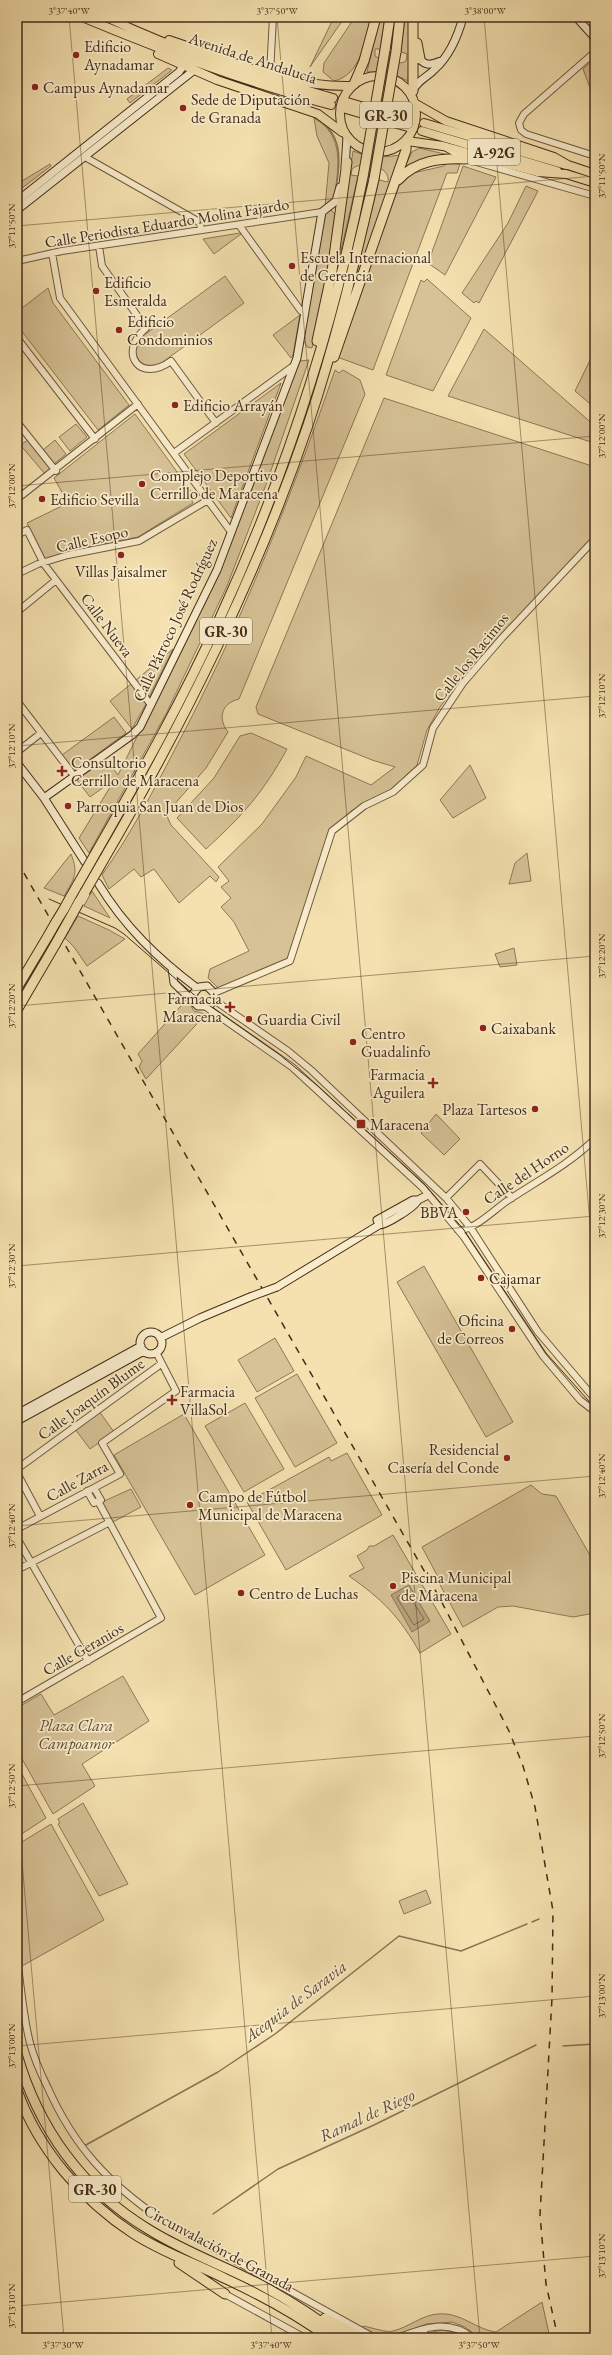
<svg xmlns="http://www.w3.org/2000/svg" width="612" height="2355" viewBox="0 0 612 2355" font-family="'EB Garamond',serif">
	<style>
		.green { fill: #d6c296; stroke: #8d7758 }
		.water { fill: #b8a37c; stroke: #8a7355 }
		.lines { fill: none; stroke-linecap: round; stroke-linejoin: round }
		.shore { stroke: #7e684b; stroke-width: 1 }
		.stream { stroke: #8a7355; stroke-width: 1.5 }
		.primary-tunnel { stroke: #d1bd91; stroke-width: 8; stroke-dasharray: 8 4; stroke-linecap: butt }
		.tertiary-casing { stroke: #70593f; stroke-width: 8 }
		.secondary-casing { stroke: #442c1a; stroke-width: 9 }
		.primary-casing { stroke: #442c1a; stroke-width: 10 }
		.trunk-casing { stroke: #442c1a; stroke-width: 10 }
		.motorway-casing { stroke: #442c1a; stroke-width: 11 }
		.tertiary { stroke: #f8eccb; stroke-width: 6 }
		.secondary { stroke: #f8eccb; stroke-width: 7 }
		.primary { stroke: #f4e1af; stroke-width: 8 }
		.trunk { stroke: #f4e1af; stroke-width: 8 }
		.motorway { stroke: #f4e1af; stroke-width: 9 }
		.tram { stroke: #442c1a; stroke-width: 1 }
		.rail { stroke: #442c1a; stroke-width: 1.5; stroke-dasharray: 7 7; stroke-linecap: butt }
		.secondary-bridge-casing { stroke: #442c1a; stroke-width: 9; stroke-linecap: butt }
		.motorway-bridge-casing { stroke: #442c1a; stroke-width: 11; stroke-linecap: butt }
		.secondary-bridge { stroke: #f8eccb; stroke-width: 7 }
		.motorway-bridge { stroke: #f4e1af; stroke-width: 9 }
		.ticks { fill: none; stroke: #442c1a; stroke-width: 1; stroke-opacity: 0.45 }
		.poi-dot { fill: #8f2418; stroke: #f8eccb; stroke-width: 1.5 }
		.labels { text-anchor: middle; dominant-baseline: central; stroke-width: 3.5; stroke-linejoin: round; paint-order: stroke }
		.shield { fill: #f8eccb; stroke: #7a664f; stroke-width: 1 }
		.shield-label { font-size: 15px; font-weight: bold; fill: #442c1a }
		.poi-label { font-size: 16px; fill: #442c1a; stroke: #f8eccb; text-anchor: start }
		.street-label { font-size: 16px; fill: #442c1a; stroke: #f8eccb }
		.park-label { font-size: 16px; font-style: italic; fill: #614a33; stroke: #f8eccb }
		.water-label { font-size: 17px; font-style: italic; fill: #614a32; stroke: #f8eccb }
		.neatline { fill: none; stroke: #442c1a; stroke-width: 1.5 }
		.ticks-label { font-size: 10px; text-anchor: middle; fill: #442c1a }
	</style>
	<rect width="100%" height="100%" fill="#f4e1af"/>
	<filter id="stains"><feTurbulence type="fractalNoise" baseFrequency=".005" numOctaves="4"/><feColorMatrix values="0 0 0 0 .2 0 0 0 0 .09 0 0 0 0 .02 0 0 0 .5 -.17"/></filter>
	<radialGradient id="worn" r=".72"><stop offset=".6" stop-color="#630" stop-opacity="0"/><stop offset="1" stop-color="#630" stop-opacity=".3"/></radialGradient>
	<!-- green -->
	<path class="green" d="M 334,17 L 345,17 L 310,67 Z
		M 355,17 L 372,17 C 365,40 361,75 334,81 L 323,72 L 324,63 Z
		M 380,17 L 385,17 L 380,49 L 375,49 L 375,56 C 382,61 399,66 406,61 L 407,54 L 401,52 L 405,17 L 410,17 L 408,81 L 389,72 L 367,72 Z
		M 592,61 L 595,64 L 595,101 L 583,69 Z
		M 168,68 L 172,70 L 130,103 L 127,99 Z
		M 314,118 C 346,136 338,169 334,200 L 325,207 L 329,163 L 317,136 Z
		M 419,148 L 449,155 L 425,158 L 404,169 L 412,152 Z
		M 353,151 L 373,158 L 401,155 L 347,312 L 379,180 L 388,182 C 391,166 362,160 352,169 L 351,175 L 358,176 L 332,290 Z
		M 447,163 L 460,164 L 457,173 L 447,173 L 373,370 L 337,357 L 399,186 L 413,173 L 444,166 Z
		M 50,164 L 51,166 L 17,192 L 17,184 Z
		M 463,166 L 496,177 L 445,275 L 428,263 Z
		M 526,186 L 538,191 L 479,303 L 476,301 L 474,303 L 462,293 L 508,223 Z
		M 331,210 L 335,214 L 327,274 L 312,348 L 307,347 L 303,339 L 325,213 Z
		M 240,233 L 241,234 L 214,254 L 203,239 Z
		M 225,276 L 244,303 L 160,364 C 148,367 140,366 135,353 L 140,338 Z
		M 427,279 L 471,318 L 433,391 L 386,375 L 421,280 L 424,282 Z
		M 48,288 L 53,303 L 129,405 L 98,430 L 17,325 L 17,312 Z
		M 300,315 L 293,355 L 291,358 L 273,335 Z
		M 484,329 L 595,426 L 594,443 L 448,396 Z
		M 595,350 L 595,408 L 575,391 Z
		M 309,360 L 267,482 L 227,586 L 166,714 L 89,853 L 79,838 L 115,779 L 90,797 L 77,780 L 106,759 L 118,775 L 212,586 L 300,361 Z
		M 335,370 L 339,373 L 343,370 L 360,380 L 365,394 L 239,699 C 222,703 217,718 228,732 L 206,768 L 166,814 L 171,825 L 219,877 L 216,882 L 210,876 L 179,903 L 154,869 L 141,877 L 134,869 L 109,889 L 102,875 C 130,835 153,792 175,749 C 240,627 290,500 335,370 Z
		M 281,383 L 231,518 L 184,454 Z
		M 384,398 L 595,467 L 595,535 L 473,664 L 440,707 L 427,730 L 417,765 L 387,793 L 351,811 L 331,830 L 289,958 L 218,988 L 208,978 L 210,969 L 249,951 L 234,922 L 221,907 L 231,898 L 221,887 L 229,881 L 218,867 L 262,824 L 296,777 L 306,756 L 371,785 L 395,767 L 372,760 L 258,714 L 256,707 Z
		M 135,414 L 196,498 L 192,501 L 193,503 L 138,537 L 68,551 L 46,561 L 27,523 L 68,503 L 54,478 Z
		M 76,424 L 87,437 L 70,451 L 59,437 Z
		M 28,440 L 50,468 L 45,474 L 22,447 L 22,444 Z
		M 55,440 L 66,454 L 54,464 L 43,450 Z
		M 173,649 L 149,697 L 136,680 Z
		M 131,684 L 146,704 L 132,729 L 110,701 Z
		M 114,717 L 126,733 L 74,771 L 62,755 Z
		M 251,733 L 287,749 C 263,793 243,815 206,849 L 177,818 L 214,778 L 240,736 Z
		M 470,765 L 486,798 L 453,818 L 440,800 Z
		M 527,853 L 531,881 L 509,884 L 515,863 Z
		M 71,854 C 79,873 74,879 64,896 L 44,888 Z
		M 92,891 L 110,918 L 84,906 Z
		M 78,916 L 109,930 L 125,939 L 87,966 L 74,947 L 65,938 Z
		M 514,948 L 517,965 L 500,967 L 495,954 Z
		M 187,999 L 194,1011 L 206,1014 L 146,1079 L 139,1067 L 142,1061 L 138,1054 Z
		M 436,1114 L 460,1139 L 444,1155 L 421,1133 Z
		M 424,1266 L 513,1422 L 486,1437 L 397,1282 Z
		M 275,1338 L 294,1371 L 257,1392 L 238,1360 Z
		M 297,1374 L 337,1443 L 295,1467 L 255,1398 Z
		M 245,1403 L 284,1469 L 244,1492 L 205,1426 Z
		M 99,1411 L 114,1432 L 90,1449 L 75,1429 Z
		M 184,1414 L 265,1555 L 195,1595 L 114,1455 Z
		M 347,1453 L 382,1515 L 286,1570 L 247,1502 L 329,1457 L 331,1461 Z
		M 531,1485 L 542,1494 L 556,1496 L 595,1564 L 595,1613 L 573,1617 L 513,1606 L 498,1607 L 463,1627 L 438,1581 L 438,1577 L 422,1547 Z
		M 131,1489 L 141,1507 L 113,1522 L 102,1502 Z
		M 393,1535 L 451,1634 L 420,1653 C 400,1617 382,1599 349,1576 L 364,1568 L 357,1556 L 367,1550 L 369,1546 L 374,1546 Z
		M 123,1676 L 149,1721 L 82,1764 L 95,1786 L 53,1814 L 17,1750 L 17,1708 L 41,1694 L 54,1715 Z
		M 17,1765 L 46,1818 L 17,1837 Z
		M 83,1803 L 128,1884 L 99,1896 L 58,1824 L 60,1823 L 58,1819 Z
		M 51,1824 L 104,1920 L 22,1966 L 17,1934 L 17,1845 Z
		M 426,1890 L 431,1903 L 404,1914 L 399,1901 Z
		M 542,2302 L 550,2338 L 480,2338 L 465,2327 L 452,2322 L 426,2324 L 392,2338 L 382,2338 L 361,2328 L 363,2326 C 371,2327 385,2333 393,2331 C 409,2327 422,2315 438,2314 C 461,2312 475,2329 496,2332 Z
		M 442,2330 L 458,2333 L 467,2338 L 418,2338 L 424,2334 Z"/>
	<!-- water -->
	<path class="water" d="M 409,1585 L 430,1621 L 412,1632 L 391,1595 Z"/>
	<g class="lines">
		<!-- shore -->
		<path class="shore" d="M 406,1591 L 424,1619 L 414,1625 L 397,1598 Z"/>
		<!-- stream -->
		<path class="stream" d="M 314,117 C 343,133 341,159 336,188
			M 532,1922 L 539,1919
			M 563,2046 L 595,2044
			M 84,2146 L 218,2072 L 275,2034 L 399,1936 L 461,1951 L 527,1924
			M 213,2214 L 278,2169 L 374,2125 L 536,2045"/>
		<!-- primary-tunnel -->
		<path class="primary-tunnel" d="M 333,98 L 347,102
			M 331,105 L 346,109
			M 410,120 L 424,123
			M 408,127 L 422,131"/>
		<defs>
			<path id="tertiary" d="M 595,52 L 524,114 L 519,123 L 521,130 L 526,134 L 595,156
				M 270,73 L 273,17
				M 448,149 L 466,159 L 595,196
				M 85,157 L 196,220 L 200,223 L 201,230
				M 239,225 L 301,311 L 305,312
				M 99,246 L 102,266 L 146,328 C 117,353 140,384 171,361 L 216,423
				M 52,253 L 60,298 L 231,532
				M 17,261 L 62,251 L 322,212
				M 17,338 L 95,439
				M 17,422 L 56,471
				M 174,453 L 292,367
				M 17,499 L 138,404
				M 17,535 L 27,530 L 44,564 L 151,705
				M 17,574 L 38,564 L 68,555 L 139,541 L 208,500
				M 17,612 L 56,580
				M 17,701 L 75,777
				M 17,752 L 41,733
				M 214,993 L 290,961 L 332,831 L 364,806 L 393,792 L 423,765 L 433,728 L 463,683 L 502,638 L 595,539
				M 214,1000 L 288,1051 L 311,1070 L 446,1198 L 470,1227 L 538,1332 L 595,1399
				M 206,1007 L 292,1067 L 422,1187 L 464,1237 L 543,1356 L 580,1400 L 594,1411
				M 446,1198 L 480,1164 L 512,1198
				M 458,1230 C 472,1232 495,1209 507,1201 C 537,1181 568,1165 595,1139
				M 17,1469 L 161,1364
				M 17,1473 L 40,1516
				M 94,1488 L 101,1500 L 98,1501
				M 87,1491 L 94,1503 L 98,1501
				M 17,1529 L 120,1474 L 102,1443 L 176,1391 L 156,1352
				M 17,1538 L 88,1661
				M 17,1570 L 108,1523
				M 17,1702 L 161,1618 L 98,1501
				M 17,1959 C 21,1986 23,2016 30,2043 C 34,2058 40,2072 47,2086 C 74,2147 108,2183 162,2220 L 375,2338
				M 225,2294 L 305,2338
				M 398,2338 C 424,2327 449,2319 473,2338
				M 412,2338 L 425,2330"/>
			<path id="secondary" d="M 576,17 L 595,38
				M 591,17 L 595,22
				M 420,59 C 426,67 433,64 441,61
				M 413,90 C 420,78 427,78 435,69 C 450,55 458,36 463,17
				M 345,167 L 347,137
				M 17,201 L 179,72 L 183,66
				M 17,210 L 193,71
				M 17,763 L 44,798 L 85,862
				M 44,798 L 132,735 L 140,727 L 217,570 L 297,358 L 322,212 L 336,201 L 340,187
				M 98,883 C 124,926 157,958 197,988
				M 172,968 L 174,983 L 198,1006 L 209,1006 L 214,1000 L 214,993 L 207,986 L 199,987 L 193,994 L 194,1001
				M 379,1225 L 377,1220 L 413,1200 L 418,1200 L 428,1195
				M 277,1287 L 379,1225 C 386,1225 415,1207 418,1200
				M140 1343a11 11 0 1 1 22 0a11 11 0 1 1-22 0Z
				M 160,1338 L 200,1318 L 250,1297
				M 17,1414 L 141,1346
				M 17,1421 L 144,1351"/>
			<path id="primary" d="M 82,17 C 164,51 245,82 331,105
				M 106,17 C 179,52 255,76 333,98
				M 169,40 C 227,59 289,88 352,86
				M 158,54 L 217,80 L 318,114 L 342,132
				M 347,102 L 371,109
				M 346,109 L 370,116
				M 392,114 L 410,120
				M 390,122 L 408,127
				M 424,123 L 566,165
				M 422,131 L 557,171"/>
			<path id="trunk" d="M340 114a38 38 0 1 1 76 0a38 38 0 1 1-76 0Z
				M 416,104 L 446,121 L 554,157 L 568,165 L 595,174
				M 407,141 L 443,146 L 537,172 L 566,174 L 595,183"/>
			<path id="motorway" d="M 417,43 L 420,59
				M 385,50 L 390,17
				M 396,52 L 400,17
				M 354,84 L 364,61 L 376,17
				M 413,91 L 413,17
				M 398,180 C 416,160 441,158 466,159
				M 317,341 L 332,271 L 347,162
				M 334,357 L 406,150 L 406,143
				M 98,849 C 141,774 183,699 219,620 C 284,479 333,329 363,177
				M 104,859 C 185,720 256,578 308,425 C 335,345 355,261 374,179
				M 70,898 L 78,884
				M 56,922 L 64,909
				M 64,929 L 73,913
				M 17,988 L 48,936
				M 17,1010 L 55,945
				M 17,2054 C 38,2128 82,2189 148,2229 C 183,2251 222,2265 259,2284 C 289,2300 317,2318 343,2338
				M 17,2090 C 38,2149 82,2200 134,2234 C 162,2252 194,2263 224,2278 C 261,2295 296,2314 329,2338
				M 179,2263 L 225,2294
				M 325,2318 L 362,2338"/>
		</defs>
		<!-- tertiary casing -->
		<use href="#tertiary" class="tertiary-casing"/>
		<!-- secondary casing -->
		<use href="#secondary" class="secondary-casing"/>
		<!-- primary casing -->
		<use href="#primary" class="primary-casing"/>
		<!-- trunk casing -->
		<use href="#trunk" class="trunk-casing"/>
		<!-- motorway casing -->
		<use href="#motorway" class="motorway-casing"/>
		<!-- tertiary -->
		<use href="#tertiary" class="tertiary"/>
		<!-- secondary -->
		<use href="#secondary" class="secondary"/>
		<!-- primary -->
		<use href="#primary" class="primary"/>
		<!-- trunk -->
		<use href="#trunk" class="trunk"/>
		<!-- motorway -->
		<use href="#motorway" class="motorway"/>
		<!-- tram -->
		<path class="tram" d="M 49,899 L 115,928 L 124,934 L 193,994 L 280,1055 L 318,1086 L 426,1186 L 464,1230 L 546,1353 L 595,1408"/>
		<!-- rail -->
		<path class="rail" d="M 17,861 L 438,1595 L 509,1731 L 523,1766 L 535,1807 L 553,1911 L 552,1998 L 540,2215 L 546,2284 L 558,2338"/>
		<defs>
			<path id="secondary-bridge" d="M 250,1297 L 277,1287"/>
			<path id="motorway-bridge" d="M 363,177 L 385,50
				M 374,179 L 396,52
				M 78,884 L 98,849
				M 85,892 L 104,859
				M 64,909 L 70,898
				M 73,913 L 79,902
				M 48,936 L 56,922
				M 55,945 L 64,929"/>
		</defs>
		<!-- secondary-bridge casing -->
		<use href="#secondary-bridge" class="secondary-bridge-casing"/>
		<!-- motorway-bridge casing -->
		<use href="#motorway-bridge" class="motorway-bridge-casing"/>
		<!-- secondary-bridge -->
		<use href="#secondary-bridge" class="secondary-bridge"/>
		<!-- motorway-bridge -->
		<use href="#motorway-bridge" class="motorway-bridge"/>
	</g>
	<!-- ticks -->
	<path class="ticks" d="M 69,17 L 272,2338M 277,17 L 480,2338M 484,17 L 595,1280M 17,226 L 595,176M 17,486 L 595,436M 17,746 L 595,696M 17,1006 L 595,956M 17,1266 L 595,1216M 17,1526 L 595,1476M 17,1786 L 595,1736M 17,1805 L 64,2338M 17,2046 L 595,1996M 17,2306 L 595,2256"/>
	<!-- markers -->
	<g class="poi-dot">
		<circle cx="76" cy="55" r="4"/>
		<circle cx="35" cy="87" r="4"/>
		<circle cx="183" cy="108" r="4"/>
		<circle cx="292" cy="266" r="4"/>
		<circle cx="96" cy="291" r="4"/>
		<circle cx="119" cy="330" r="4"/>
		<circle cx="175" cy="405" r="4"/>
		<circle cx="142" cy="484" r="4"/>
		<circle cx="42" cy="499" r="4"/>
		<circle cx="121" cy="555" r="4"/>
		<path d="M60 765h4v4h4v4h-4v4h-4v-4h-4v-4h4z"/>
		<circle cx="68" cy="806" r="4"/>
		<path d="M228 1001h4v4h4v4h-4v4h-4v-4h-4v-4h4z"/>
		<circle cx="249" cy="1019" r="4"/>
		<circle cx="483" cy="1028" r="4"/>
		<circle cx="353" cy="1042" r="4"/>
		<path d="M431 1077h4v4h4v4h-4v4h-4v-4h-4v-4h4z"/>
		<circle cx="535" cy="1109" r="4"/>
		<rect x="356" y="1119" width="10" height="10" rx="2"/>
		<circle cx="466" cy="1212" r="4"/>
		<circle cx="481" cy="1278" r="4"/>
		<circle cx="512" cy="1329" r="4"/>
		<path d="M170 1394h4v4h4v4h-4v4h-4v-4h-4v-4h4z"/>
		<circle cx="507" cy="1458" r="4"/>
		<circle cx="190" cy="1505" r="4"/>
		<circle cx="393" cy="1586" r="4"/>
		<circle cx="241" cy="1593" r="4"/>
	</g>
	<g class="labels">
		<!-- shield labels -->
		<g class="shield">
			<rect x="360" y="102" width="52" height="26" rx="3"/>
			<rect x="468" y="139" width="52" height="26" rx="3"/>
			<rect x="200" y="618" width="52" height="26" rx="3"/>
			<rect x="69" y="2176" width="52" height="26" rx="3"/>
		</g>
		<g class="shield-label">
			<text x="386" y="115">GR-30</text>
			<text x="494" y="152">A-92G</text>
			<text x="226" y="631">GR-30</text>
			<text x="95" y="2189">GR-30</text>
		</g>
		<!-- poi labels -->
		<g class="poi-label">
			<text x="84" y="46">Edificio<tspan x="84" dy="18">Aynadamar</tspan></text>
			<text x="43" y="87">Campus Aynadamar</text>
			<text x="191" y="99">Sede de Diputación<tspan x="191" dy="18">de Granada</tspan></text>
			<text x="300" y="257">Escuela Internacional<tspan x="300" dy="18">de Gerencia</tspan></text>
			<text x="104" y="282">Edificio<tspan x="104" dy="18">Esmeralda</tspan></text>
			<text x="127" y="321">Edificio<tspan x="127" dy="18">Condominios</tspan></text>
			<text x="183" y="405">Edificio Arrayán</text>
			<text x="150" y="475">Complejo Deportivo<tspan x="150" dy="18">Cerrillo de Maracena</tspan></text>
			<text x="50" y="499">Edificio Sevilla</text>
			<text x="121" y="571" text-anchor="middle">Villas Jaisalmer</text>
			<text x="71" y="762">Consultorio<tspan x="71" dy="18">Cerrillo de Maracena</tspan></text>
			<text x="76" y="806">Parroquia San Juan de Dios</text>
			<text x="222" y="998" text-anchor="end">Farmacia<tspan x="222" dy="18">Maracena</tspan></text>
			<text x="257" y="1019">Guardia Civil</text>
			<text x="491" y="1028">Caixabank</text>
			<text x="361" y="1033">Centro<tspan x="361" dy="18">Guadalinfo</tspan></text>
			<text x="425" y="1074" text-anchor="end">Farmacia<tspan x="425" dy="18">Aguilera</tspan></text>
			<text x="527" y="1109" text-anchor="end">Plaza Tartesos</text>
			<text x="370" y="1124">Maracena</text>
			<text x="458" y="1212" text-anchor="end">BBVA</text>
			<text x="489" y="1278">Cajamar</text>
			<text x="504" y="1320" text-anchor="end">Oficina<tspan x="504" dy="18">de Correos</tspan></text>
			<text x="180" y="1391">Farmacia<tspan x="180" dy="18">VillaSol</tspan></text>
			<text x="499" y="1449" text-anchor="end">Residencial<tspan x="499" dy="18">Casería del Conde</tspan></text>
			<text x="198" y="1496">Campo de Fútbol<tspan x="198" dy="18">Municipal de Maracena</tspan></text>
			<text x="401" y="1577">Piscina Municipal<tspan x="401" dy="18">de Maracena</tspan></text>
			<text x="249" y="1593">Centro de Luchas</text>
		</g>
		<!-- street labels -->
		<g class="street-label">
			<text transform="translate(253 58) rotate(18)">Avenida de Andalucía</text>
			<text transform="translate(167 223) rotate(-9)">Calle Periodista Eduardo Molina Fajardo</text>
			<text transform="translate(92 539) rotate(-13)">Calle Esopo</text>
			<text transform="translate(175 620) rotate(-65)">Calle Párroco José Rodríguez</text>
			<text transform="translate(107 625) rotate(53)">Calle Nueva</text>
			<text transform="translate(471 657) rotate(-51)">Calle los Racimos</text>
			<text transform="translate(526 1173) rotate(-34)">Calle del Horno</text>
			<text transform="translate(91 1399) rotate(-36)">Calle Joaquín Blume</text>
			<text transform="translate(77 1481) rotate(-29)">Calle Zarra</text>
			<text transform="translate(83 1649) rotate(-30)">Calle Geranios</text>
			<text transform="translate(219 2248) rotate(28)">Circunvalación de Granada</text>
		</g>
		<!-- park labels -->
		<g class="park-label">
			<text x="76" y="1725">Plaza Clara<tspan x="76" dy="18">Campoamor</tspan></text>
		</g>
		<!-- water labels -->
		<g class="water-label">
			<text transform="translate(295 2001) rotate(-37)">Acequia de Saravia</text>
			<text transform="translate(367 2115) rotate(-25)">Ramal de Riego</text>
		</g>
	</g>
	<!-- margin -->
	<rect width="612" height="2355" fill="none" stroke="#f4e1af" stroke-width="44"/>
	<rect x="22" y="22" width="568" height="2311" class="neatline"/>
	<g class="ticks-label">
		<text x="69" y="14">3°37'40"W</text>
		<text x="277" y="14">3°37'50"W</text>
		<text x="485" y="14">3°38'00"W</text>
		<text transform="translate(601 176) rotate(-90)" y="4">37°11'50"N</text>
		<text transform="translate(11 226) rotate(-90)" y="4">37°11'50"N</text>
		<text transform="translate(601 436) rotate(-90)" y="4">37°12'00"N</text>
		<text transform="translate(11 486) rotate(-90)" y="4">37°12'00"N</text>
		<text transform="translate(601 696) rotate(-90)" y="4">37°12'10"N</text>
		<text transform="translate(11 746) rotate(-90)" y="4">37°12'10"N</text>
		<text transform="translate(601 956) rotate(-90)" y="4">37°12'20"N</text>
		<text transform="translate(11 1006) rotate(-90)" y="4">37°12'20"N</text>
		<text transform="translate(601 1216) rotate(-90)" y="4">37°12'30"N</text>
		<text transform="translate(11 1266) rotate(-90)" y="4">37°12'30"N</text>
		<text transform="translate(601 1476) rotate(-90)" y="4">37°12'40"N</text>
		<text transform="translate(11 1526) rotate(-90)" y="4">37°12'40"N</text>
		<text transform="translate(601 1736) rotate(-90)" y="4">37°12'50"N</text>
		<text transform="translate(11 1786) rotate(-90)" y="4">37°12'50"N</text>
		<text transform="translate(601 1996) rotate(-90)" y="4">37°13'00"N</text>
		<text transform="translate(11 2046) rotate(-90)" y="4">37°13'00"N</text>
		<text transform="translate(601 2256) rotate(-90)" y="4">37°13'10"N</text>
		<text transform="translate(11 2306) rotate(-90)" y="4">37°13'10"N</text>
		<text x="63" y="2348">3°37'30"W</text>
		<text x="271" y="2348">3°37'40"W</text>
		<text x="479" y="2348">3°37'50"W</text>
	</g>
	<rect width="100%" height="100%" filter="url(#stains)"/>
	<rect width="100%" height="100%" fill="url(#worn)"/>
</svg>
